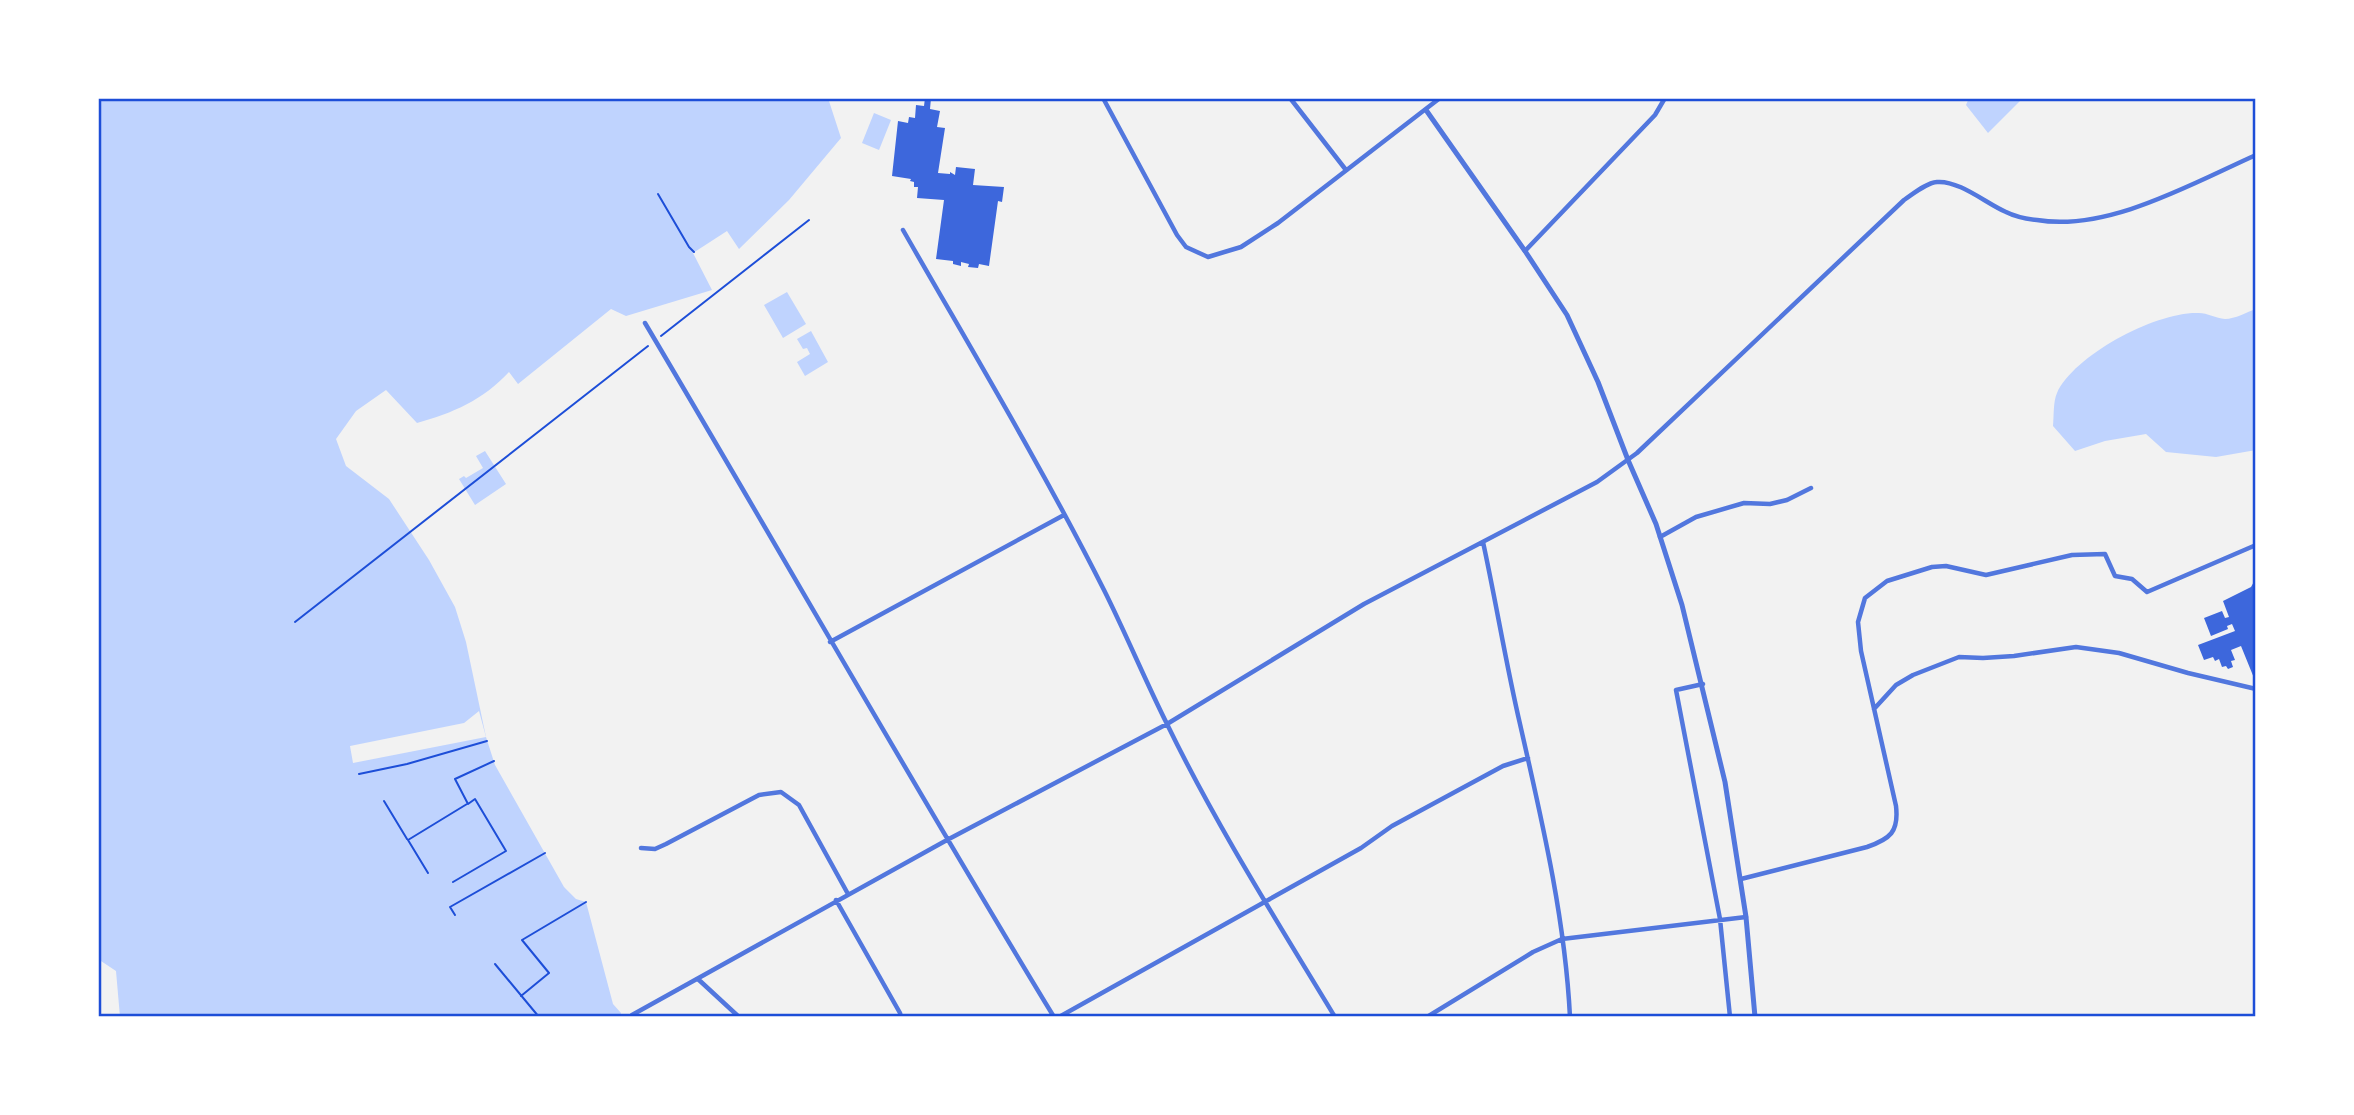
<svg xmlns="http://www.w3.org/2000/svg" width="2354" height="1115" viewBox="0 0 2354 1115" font-family="Signika,sans-serif">
	<style>
		.water { fill: #bfd3fe }
		.pier { fill: #f2f2f2 }
		.building { fill: #3d67dc }
		.lines { fill: none; stroke-linecap: round; stroke-linejoin: round }
		.path { stroke: #1d4ed8; stroke-width: 2 }
		.minor { stroke: #5277de; stroke-width: 4.5 }
		.tertiary { stroke: #5277de; stroke-width: 5 }
		.neatline { fill: none; stroke: #1d4ed8; stroke-width: 2.5 }
	</style>
	<rect width="100%" height="100%" fill="#f2f2f2"/>
	<!-- water -->
	<path class="water" d="M 98,98 L 828,98 L 841,138 L 789,200 L 739,249 L 727,231 L 693,253 L 712,290 L 626,316 L 611,309 L 518,384 L 509,372 C 483,400 453,413 417,423 L 386,390 L 356,411 L 336,439 L 346,466 L 389,499 L 429,560 L 455,607 L 466,642 L 486,737 L 495,765 L 564,887 L 576,899 L 586,902 L 613,1004 L 621,1013 L 620,1017 L 120,1017 L 116,971 L 98,959 Z
		M 1969,98 L 2023,98 L 1988,133 L 1966,105 Z
		M 874,113 L 891,120 L 879,150 L 862,143 Z
		M 787,292 L 806,324 L 783,338 L 764,305 Z
		M 2256,309 L 2256,450 L 2216,457 L 2166,452 L 2146,434 L 2105,441 L 2075,451 L 2053,426 C 2054,416 2053,402 2057,393 C 2074,355 2157,311 2199,313 C 2207,313 2216,318 2225,319 C 2235,319 2247,312 2256,309 Z
		M 811,331 L 828,362 L 805,376 L 797,362 L 810,354 L 807,348 L 803,349 L 797,339 Z
		M 485,451 L 506,484 L 475,505 L 459,479 L 464,476 L 466,478 L 483,468 L 476,456 Z"/>
	<!-- pier -->
	<path class="pier" d="M 479,711 L 486,737 L 353,763 L 350,746 L 464,723 Z"/>
	<!-- building -->
	<path class="building" d="M 925,98 L 931,98 L 930,109 L 940,111 L 937,127 L 945,128 L 938,173 L 950,174 L 950,172 L 955,175 L 956,167 L 975,169 L 973,185 L 1004,187 L 1002,202 L 998,201 L 989,266 L 979,264 L 978,268 L 968,267 L 969,264 L 961,262 L 961,266 L 953,264 L 953,261 L 936,259 L 944,200 L 917,198 L 918,187 L 914,187 L 914,182 L 910,181 L 911,179 L 892,176 L 898,121 L 908,123 L 909,117 L 915,118 L 916,105 L 924,106 Z
		M 2256,578 L 2256,683 L 2241,646 L 2231,650 L 2235,660 L 2231,661 L 2233,667 L 2228,669 L 2226,666 L 2222,667 L 2219,659 L 2215,661 L 2213,657 L 2204,660 L 2198,645 L 2235,631 L 2232,624 L 2227,626 L 2228,629 L 2211,636 L 2204,618 L 2222,611 L 2225,618 L 2229,617 L 2223,601 L 2251,587 Z"/>
	<g class="lines">
		<!-- path -->
		<path class="path" d="M 658,194 L 689,247 L 694,252
			M 661,336 L 809,220
			M 295,622 L 648,346
			M 359,774 L 407,764 L 487,741
			M 384,801 L 407,839
			M 428,873 L 408,840 L 467,804
			M 453,882 L 506,851 L 475,799 L 468,804 L 455,779 L 494,761
			M 455,915 L 450,907 L 545,853
			M 495,964 L 539,1017
			M 521,996 L 549,973 L 522,940 L 586,902"/>
		<!-- minor -->
		<path class="minor" d="M 1103,98 L 1177,235 L 1186,247 L 1208,257 L 1241,247 L 1278,223 L 1440,98
			M 1290,98 L 1346,170
			M 903,230 C 971,349 1042,467 1104,590 C 1126,634 1145,680 1167,724 C 1216,825 1277,921 1335,1017
			M 1525,251 L 1655,115 L 1665,98
			M 645,323 C 782,554 914,787 1054,1017
			M 1660,537 L 1696,517 L 1744,503 L 1770,504 L 1787,500 L 1811,488
			M 1483,542 C 1496,602 1506,664 1520,724 C 1542,821 1565,918 1570,1017
			M 830,642 L 1064,515
			M 1703,684 L 1676,690 L 1720,919 L 1730,1017
			M 1874,709 L 1896,685 L 1913,675 L 1959,657 L 1983,658 L 2014,656 L 2076,647 L 2119,653 L 2188,673 L 2256,689
			M 641,848 L 655,849 L 666,844 L 759,795 L 781,792 L 799,805 L 848,894
			M 1741,879 L 1867,847 C 1890,839 1899,832 1896,806 L 1861,651 L 1858,622 L 1865,598 L 1887,581 L 1932,567 L 1946,566 L 1986,575 L 2072,555 L 2105,554 L 2115,576 L 2132,579 L 2147,592 L 2256,545
			M 836,900 L 900,1013 L 901,1017
			M 699,980 L 739,1017
			M 632,1015 L 947,840 L 1167,724 L 1364,604 L 1597,482 L 1637,453 L 1904,200 C 1913,194 1926,183 1937,182 C 1959,180 1987,204 2006,212 C 2016,217 2027,219 2037,220 C 2108,232 2193,183 2256,155
			M 1059,1017 L 1361,848 L 1392,826 L 1503,766 L 1528,758
			M 1427,1017 L 1533,952 L 1562,939 L 1746,917"/>
		<!-- tertiary -->
		<path class="tertiary" d="M 1426,110 L 1525,251 L 1567,315 L 1598,382 L 1628,460 L 1656,524 L 1682,605 L 1725,782 L 1746,917 L 1755,1017"/>
	</g>
	<!-- border -->
	<rect width="2354" height="1115" fill="none" stroke="#ffffff" stroke-width="200"/>
	<rect x="100" y="100" width="2154" height="915" class="neatline"/>
</svg>
